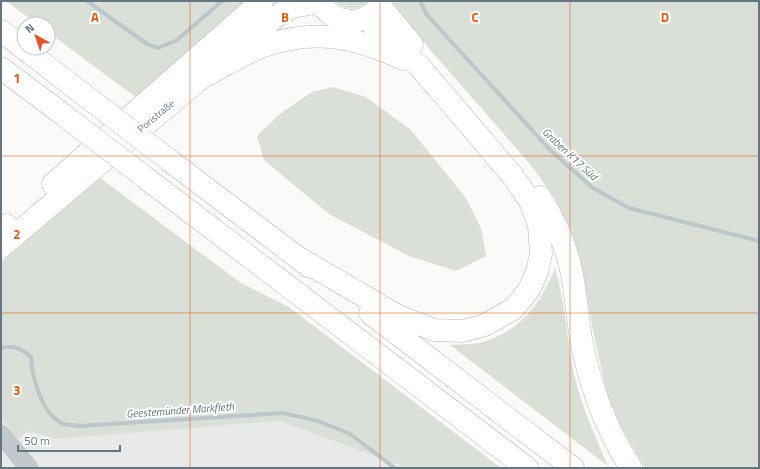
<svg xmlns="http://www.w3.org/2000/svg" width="760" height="469" viewBox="0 0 760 469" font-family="'Titillium Web',sans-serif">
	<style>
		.built { fill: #e8e9e9 }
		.green { fill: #dadfd7 }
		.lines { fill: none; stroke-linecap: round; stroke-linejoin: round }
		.stream { stroke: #bbc7cb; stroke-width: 4 }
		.major-casing { stroke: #b5babe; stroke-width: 23 }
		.highway-casing { stroke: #b4b9bd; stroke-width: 23 }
		.minor { stroke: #c3c8cc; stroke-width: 19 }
		.major { stroke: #fff; stroke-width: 22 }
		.highway { stroke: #fff; stroke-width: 22 }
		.highway-bridge-casing { stroke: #b4b9bd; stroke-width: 23; stroke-linecap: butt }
		.highway-bridge { stroke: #fff; stroke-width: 22 }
		.grid { fill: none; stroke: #e8590c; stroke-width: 1; stroke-opacity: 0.55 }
		.labels { text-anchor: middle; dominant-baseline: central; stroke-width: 4; stroke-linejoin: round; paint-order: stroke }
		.street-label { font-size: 10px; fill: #657683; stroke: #fff }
		.water-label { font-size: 11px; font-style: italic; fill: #60757c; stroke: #fff }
		.grid-label { font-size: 13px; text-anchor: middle; font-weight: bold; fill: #e8590c; stroke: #fff; stroke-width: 4; stroke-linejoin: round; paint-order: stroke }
	</style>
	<rect width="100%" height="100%" fill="#fafaf8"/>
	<!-- built -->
	<path class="built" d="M 1,419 L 18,439 L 28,431 L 56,439 L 279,421 L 399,465 L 397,468 L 1,468 Z"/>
	<!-- green -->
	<path class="green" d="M 6,1 L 255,1 L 138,99 L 48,32 L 48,24 L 37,24 Z
		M 334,1 L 369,1 C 358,12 344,10 334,1 Z
		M 393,1 L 759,1 L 759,468 L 646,468 L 643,465 L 620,425 L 607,394 L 594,336 L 583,274 L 571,230 L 554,197 L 530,164 L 391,5 Z
		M 333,87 L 366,97 L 411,130 L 466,198 L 481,228 L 486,256 L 456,271 L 409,256 L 329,214 L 264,160 L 257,136 L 281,113 L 312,92 Z
		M 99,177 L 241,283 L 289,307 L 501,468 L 397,468 L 399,465 L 279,421 L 56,439 L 28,431 L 18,439 L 1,419 L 1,262 Z
		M 555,268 C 565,302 567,339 574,374 C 581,405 595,436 608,466 L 450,345 C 460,344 473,345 483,342 C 521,331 541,303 555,268 Z"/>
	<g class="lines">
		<!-- stream -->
		<path class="stream" d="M 87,1 L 147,44 L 158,48 L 177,40 L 222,1
			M 420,1 L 427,15 L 551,151 L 593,188 L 629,208 L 759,241
			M 1,348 C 14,345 21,348 31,357 C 32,377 42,416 64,424 C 68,425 75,425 79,426 L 283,413 L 318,421 L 350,434 L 395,468"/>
		<defs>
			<path id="major" d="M 319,1 C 333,25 363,28 380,6
				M 53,184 L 262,1
				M 1,247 L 201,78 L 282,12 L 293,7 L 319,2"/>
			<path id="highway" d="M 380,6 L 412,44
				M 1,31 L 83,94
				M 1,68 L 61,113
				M 201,78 C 221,68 241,55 261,47 C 313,28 354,36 403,59
				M 169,160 L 310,267
				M 147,179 L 527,468
				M 540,197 C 554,219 566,245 571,270 C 576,292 577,316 581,339 C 590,386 605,428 631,468
				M 1,228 L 6,225
				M 299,258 L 398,316 L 434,330 L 463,331 L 485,325 L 513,309 L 529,290 L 537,272 L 541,254 L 539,225 L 530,201 L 512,175 L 420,67 L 366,18
				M 370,313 L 573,468"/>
		</defs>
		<!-- major casing -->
		<use href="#major" class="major-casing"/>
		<!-- highway casing -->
		<use href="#highway" class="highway-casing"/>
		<!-- minor -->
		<path class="minor" d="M 1,434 L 29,468"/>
		<!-- major -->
		<use href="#major" class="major"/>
		<!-- highway -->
		<use href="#highway" class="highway"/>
		<defs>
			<path id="highway-bridge" d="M 83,94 L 169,160
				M 61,113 L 147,179"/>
		</defs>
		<!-- highway-bridge casing -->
		<use href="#highway-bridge" class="highway-bridge-casing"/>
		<!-- highway-bridge -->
		<use href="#highway-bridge" class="highway-bridge"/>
	</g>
	<!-- grid -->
	<path class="grid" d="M 190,1 L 190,468M 380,1 L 380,468M 570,1 L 570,468M 1,156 L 759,156M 1,313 L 759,313"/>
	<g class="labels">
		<!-- street labels -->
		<g class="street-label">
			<text transform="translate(156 116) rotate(-40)">Poristraße</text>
		</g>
		<!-- water labels -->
		<g class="water-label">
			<text transform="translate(570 154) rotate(43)">Graben K17 Süd</text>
			<text transform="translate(180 410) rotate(-4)">Geestemünder Markfleth</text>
		</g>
	</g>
	<g class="grid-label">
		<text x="95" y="22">A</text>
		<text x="285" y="22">B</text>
		<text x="475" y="22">C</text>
		<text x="665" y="22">D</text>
		<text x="17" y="83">1</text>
		<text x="17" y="239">2</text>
		<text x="17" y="395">3</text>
	</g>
	<!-- border -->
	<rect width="760" height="469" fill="none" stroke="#657683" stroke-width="4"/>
	<!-- north arrow -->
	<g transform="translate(36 36) rotate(320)"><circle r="19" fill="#ffffff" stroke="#c1c8cd"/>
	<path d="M0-3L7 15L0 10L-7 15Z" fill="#e4572e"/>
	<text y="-6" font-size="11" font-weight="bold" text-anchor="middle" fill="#657683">N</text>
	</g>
	<!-- scale -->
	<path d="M18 445v6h102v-6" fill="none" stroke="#657683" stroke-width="2"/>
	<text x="24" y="445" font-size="12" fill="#657683" stroke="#ffffff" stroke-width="3" paint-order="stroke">50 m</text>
</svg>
